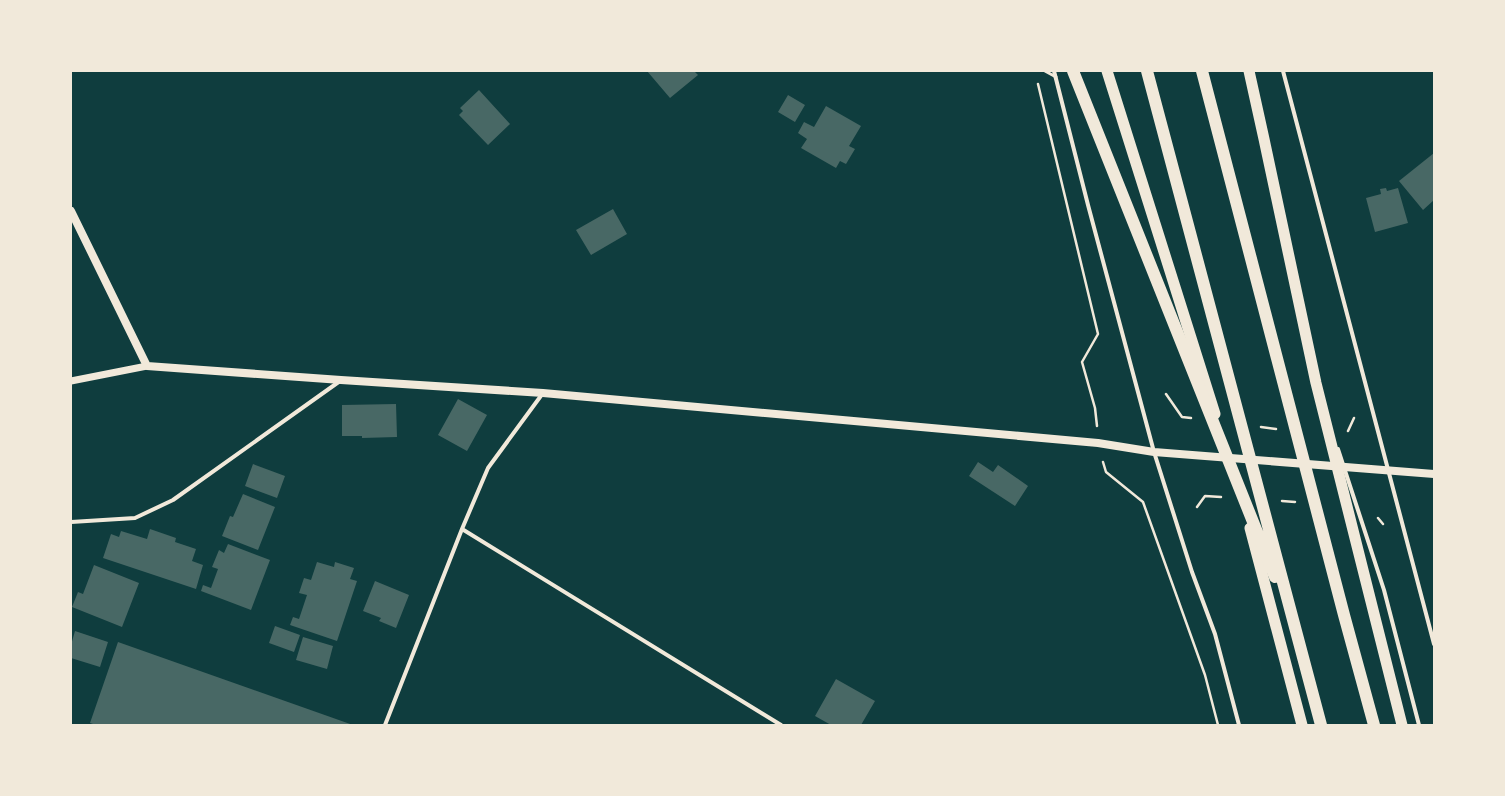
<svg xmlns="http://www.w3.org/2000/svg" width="1505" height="796" viewBox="0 0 1505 796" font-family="Inter,sans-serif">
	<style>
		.building { fill: #486865 }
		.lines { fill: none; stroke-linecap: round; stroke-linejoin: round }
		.path { stroke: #f1e9da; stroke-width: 2.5 }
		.service { stroke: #f1e9da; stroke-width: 3 }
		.minor { stroke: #f1e9da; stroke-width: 4 }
		.tertiary { stroke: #f1e9da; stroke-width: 7 }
		.secondary { stroke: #f1e9da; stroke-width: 8 }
		.trunk { stroke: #f1e9da; stroke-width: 11 }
		.motorway { stroke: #f1e9da; stroke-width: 12 }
	</style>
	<rect width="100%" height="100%" fill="#0f3d3e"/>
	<!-- building -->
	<path class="building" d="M 647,71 L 694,71 L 698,75 L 670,98 Z
		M 479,90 L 510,124 L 488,145 L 459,115 L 463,111 L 460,108 Z
		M 788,95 L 805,105 L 795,122 L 778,112 Z
		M 826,106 L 861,126 L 849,146 L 855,149 L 846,164 L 840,161 L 836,168 L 801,148 L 807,139 L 798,133 L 804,122 L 814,127 Z
		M 1434,153 L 1434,200 L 1423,210 L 1399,181 Z
		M 1386,188 L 1387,191 L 1398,188 L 1408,223 L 1375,232 L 1366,198 L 1381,194 L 1380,189 Z
		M 613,209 L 627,234 L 591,255 L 576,230 Z
		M 458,399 L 487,415 L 467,451 L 438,435 Z
		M 396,404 L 397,437 L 362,438 L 362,436 L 342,436 L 342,405 Z
		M 978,462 L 993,472 L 998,465 L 1028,486 L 1015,506 L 969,476 Z
		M 253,464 L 285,476 L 277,498 L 245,486 Z
		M 243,494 L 275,507 L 258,550 L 222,536 L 230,516 L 233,517 Z
		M 150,529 L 176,538 L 175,542 L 196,549 L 192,561 L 203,565 L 196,589 L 103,558 L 111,534 L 119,537 L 121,531 L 147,539 Z
		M 228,544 L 270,560 L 251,610 L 201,591 L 203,585 L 211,588 L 218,569 L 212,567 L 219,550 L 224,553 Z
		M 317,562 L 334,567 L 335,562 L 354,568 L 350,579 L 357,581 L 337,641 L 290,625 L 293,617 L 299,619 L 307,595 L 299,593 L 304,578 L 311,580 Z
		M 94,565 L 139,583 L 122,627 L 72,607 L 78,592 L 83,594 Z
		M 375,581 L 409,595 L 396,628 L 379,621 L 381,618 L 363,611 Z
		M 275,626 L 300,635 L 294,652 L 269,643 Z
		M 75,631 L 108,642 L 100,667 L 71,658 L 71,645 Z
		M 303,637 L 333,646 L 327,669 L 296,660 Z
		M 118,642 L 353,725 L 96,725 L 90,723 Z
		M 836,679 L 875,701 L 861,725 L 831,725 L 815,716 Z"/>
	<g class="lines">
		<!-- path -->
		<path class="path" d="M 1038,84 L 1098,334 L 1082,362 L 1095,408 L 1097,426
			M 1166,394 L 1182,417 L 1191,418
			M 1261,427 L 1276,429
			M 1348,431 L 1354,418
			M 1103,462 L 1106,472 L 1143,502 L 1205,675 L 1218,725
			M 1282,501 L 1295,502
			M 1197,507 L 1205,496 L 1221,497
			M 1378,518 L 1383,524"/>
		<!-- service -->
		<path class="service" d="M 1045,71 L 1056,77"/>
		<!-- minor -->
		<path class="minor" d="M 1054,71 L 1088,205 L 1154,452 L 1192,572 L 1215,634 L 1239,725
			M 1283,71 L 1434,644
			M 1338,449 L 1384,590 L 1419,725
			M 71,522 L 135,518 L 173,500 L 340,381
			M 462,529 L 781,725
			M 385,725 L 462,529 L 488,468 L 543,393"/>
		<!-- tertiary -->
		<path class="tertiary" d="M 71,381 L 147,366"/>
		<!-- secondary -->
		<path class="secondary" d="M 71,211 L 147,366 L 341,380 L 543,393 L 1098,443 L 1154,452 L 1434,474"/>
		<!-- trunk -->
		<path class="trunk" d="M 1107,71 L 1215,414
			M 1249,71 L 1264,139 L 1316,383 L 1402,725
			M 1250,528 L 1302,725"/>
		<!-- motorway -->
		<path class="motorway" d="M 1073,71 L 1275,577
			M 1147,71 L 1321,725
			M 1202,71 L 1344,615 L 1374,725"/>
	</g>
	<!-- border -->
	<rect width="1505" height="796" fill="none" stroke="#f1e9da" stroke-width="144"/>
</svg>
